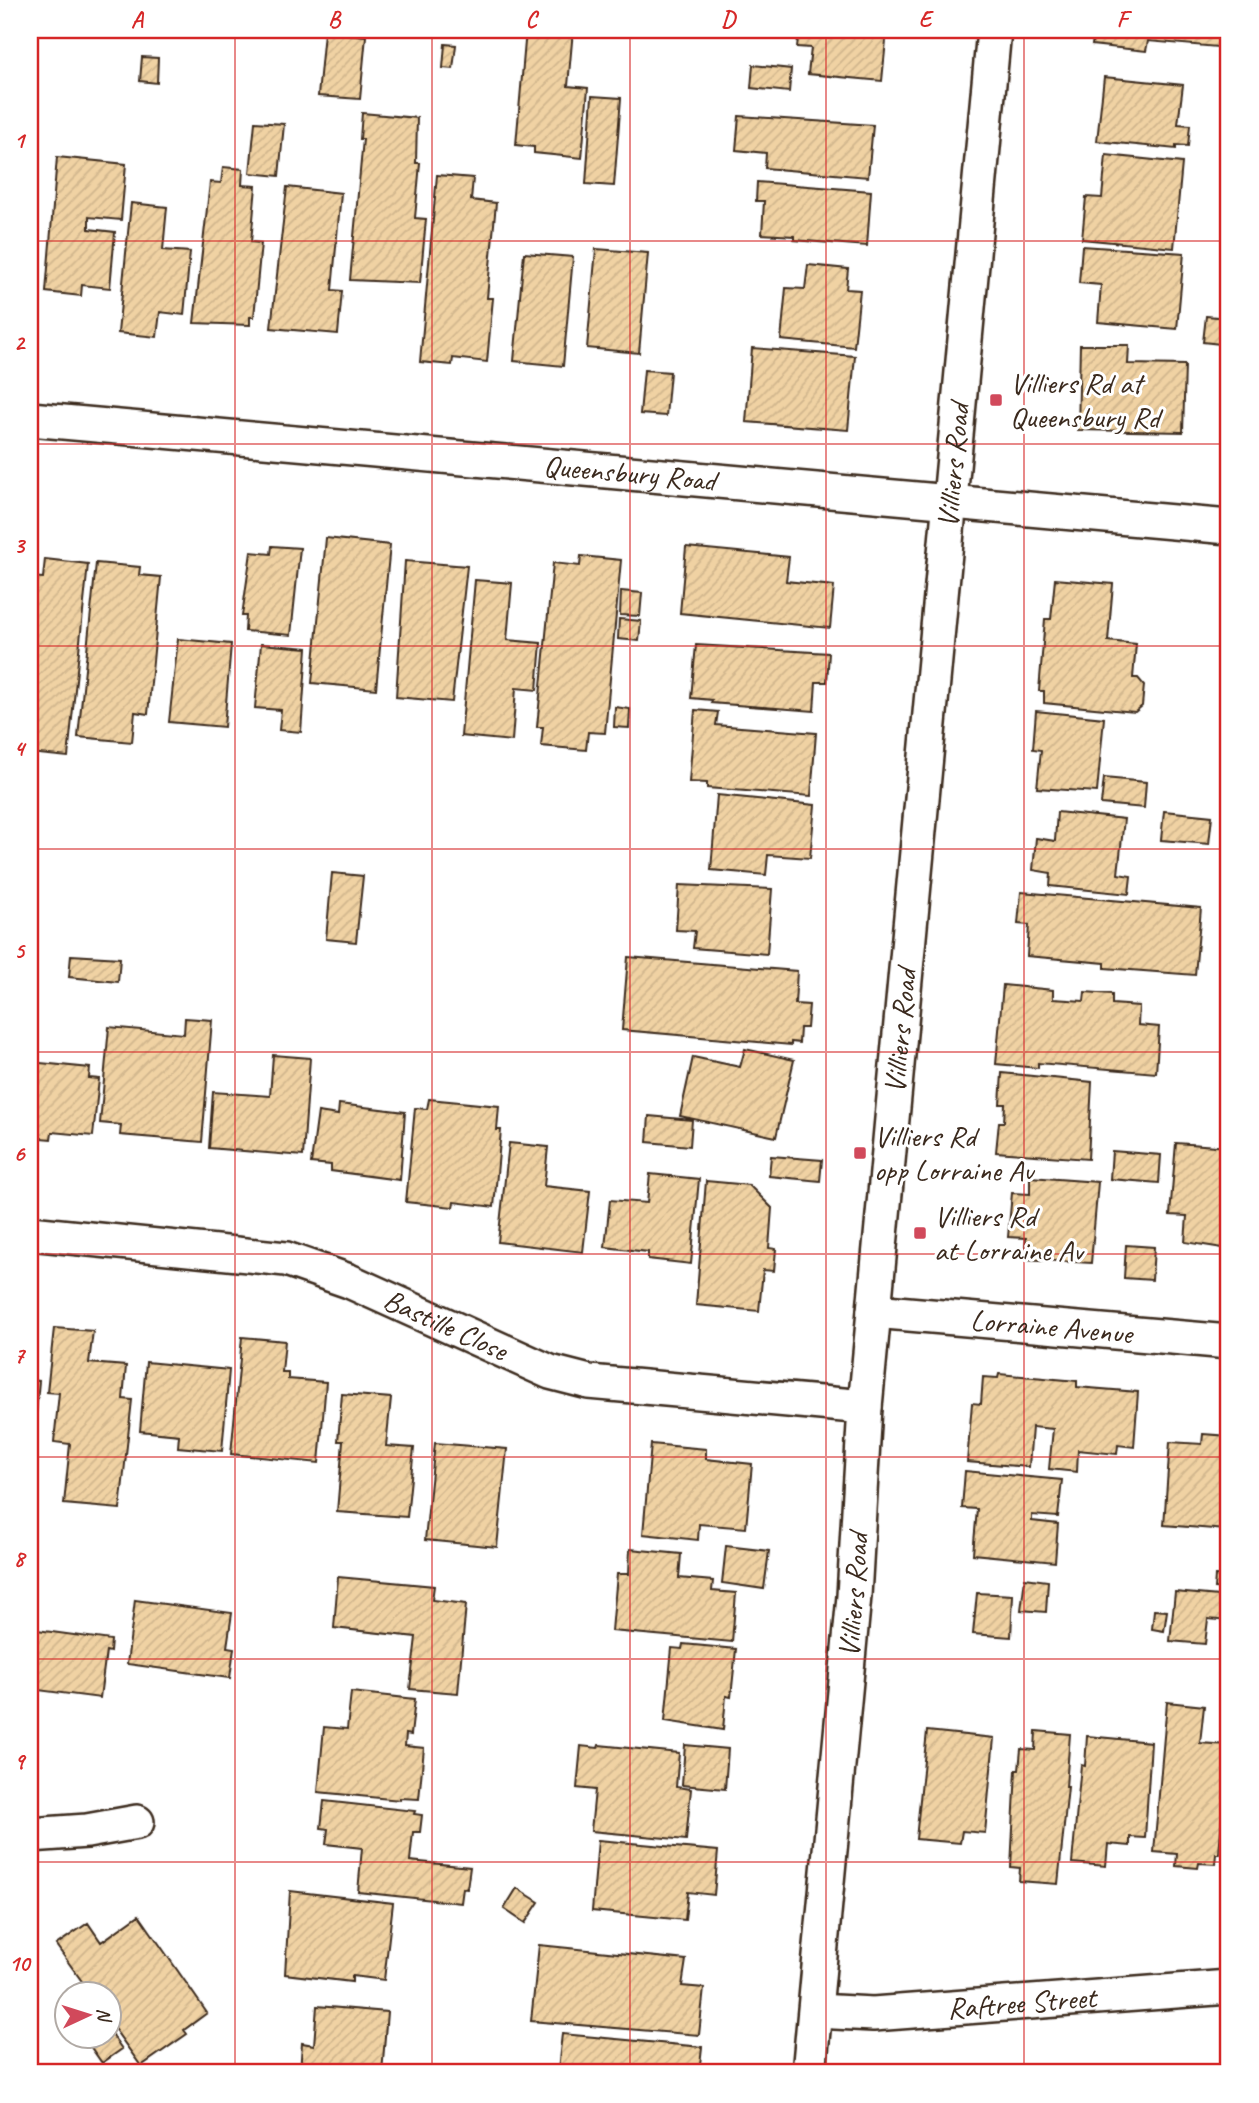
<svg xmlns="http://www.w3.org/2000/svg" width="1259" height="2103" viewBox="0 0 1259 2103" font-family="Caveat,sans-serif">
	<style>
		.building { fill: url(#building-hatch); stroke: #3b2a1e; stroke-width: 2 }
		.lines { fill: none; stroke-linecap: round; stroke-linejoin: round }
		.minor-casing { stroke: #3b2a1e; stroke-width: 38 }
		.minor { stroke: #fff; stroke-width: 33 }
		.grid { fill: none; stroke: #d62828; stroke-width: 2; stroke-opacity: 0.55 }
		.poi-dot { fill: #d1495b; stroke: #fff; stroke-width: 2.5 }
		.labels { text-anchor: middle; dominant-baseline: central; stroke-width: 6; stroke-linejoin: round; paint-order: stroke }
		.poi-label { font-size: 30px; fill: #3b2a1e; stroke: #fff; text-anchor: start }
		.street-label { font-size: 30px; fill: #3b2a1e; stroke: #fff }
		.neatline { fill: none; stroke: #d62828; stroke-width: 2.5 }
		.grid-label { font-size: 23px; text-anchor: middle; font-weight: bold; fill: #d62828 }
	</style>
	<defs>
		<pattern id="building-hatch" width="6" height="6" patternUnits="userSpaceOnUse" patternTransform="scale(1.75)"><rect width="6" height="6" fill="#f0d2a3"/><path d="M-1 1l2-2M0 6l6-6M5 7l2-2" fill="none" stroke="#cfb48c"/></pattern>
	</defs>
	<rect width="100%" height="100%" fill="#fff"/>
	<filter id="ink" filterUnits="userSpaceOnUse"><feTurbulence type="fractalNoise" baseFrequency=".0143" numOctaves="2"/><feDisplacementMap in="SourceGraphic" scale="14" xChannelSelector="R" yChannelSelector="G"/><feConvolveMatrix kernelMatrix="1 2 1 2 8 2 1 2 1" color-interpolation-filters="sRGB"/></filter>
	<g filter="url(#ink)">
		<!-- building -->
		<path class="building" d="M 526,30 L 573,30 L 568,86 L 588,88 L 582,158 L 534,153 L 534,147 L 516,145 Z
			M 750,30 L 781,30 L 780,35 Z
			M 799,30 L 887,30 L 882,81 L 808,74 L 811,48 L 797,47 Z
			M 1094,30 L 1229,30 L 1229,48 L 1148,41 L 1146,51 L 1092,45 Z
			M 324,32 L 366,36 L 360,99 L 318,96 Z
			M 445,44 L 456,45 L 453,69 L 443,68 Z
			M 142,57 L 158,58 L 157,83 L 140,81 Z
			M 753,65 L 791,69 L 789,92 L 751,88 Z
			M 1104,77 L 1183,85 L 1178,124 L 1190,125 L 1188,146 L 1176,145 L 1176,149 L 1097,141 Z
			M 592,96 L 621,98 L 614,186 L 586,184 Z
			M 362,113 L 417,118 L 416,163 L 420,163 L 415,218 L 426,219 L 420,283 L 350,280 L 363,139 L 360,139 Z
			M 739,116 L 873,125 L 868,177 L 765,168 L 766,153 L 736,150 Z
			M 255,122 L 284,124 L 279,176 L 250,173 Z
			M 1106,155 L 1182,163 L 1174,248 L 1082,239 L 1086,197 L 1102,198 Z
			M 57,157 L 126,164 L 121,220 L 89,217 L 89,229 L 115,232 L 110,288 L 82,285 L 81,296 L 46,292 Z
			M 223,167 L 243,169 L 242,185 L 256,186 L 251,242 L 261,243 L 254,317 L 250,317 L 250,325 L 194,323 L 210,182 L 221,183 Z
			M 437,175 L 473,178 L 471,200 L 496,203 L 487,298 L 493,298 L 487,362 L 453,358 L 452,365 L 420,362 Z
			M 757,182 L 871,191 L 867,246 L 794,240 L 794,236 L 762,234 L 764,201 L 756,201 Z
			M 287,187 L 341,193 L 332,290 L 342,291 L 338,334 L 271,328 Z
			M 131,203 L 167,207 L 163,250 L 190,252 L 184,315 L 160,312 L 157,337 L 118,333 Z
			M 1228,221 L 1229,221 L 1229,251 L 1225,251 Z
			M 1082,246 L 1184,253 L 1177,329 L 1098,322 L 1101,285 L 1079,283 Z
			M 596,249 L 648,253 L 639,353 L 587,348 Z
			M 524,253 L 573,257 L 563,366 L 514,361 Z
			M 808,265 L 848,269 L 846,289 L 860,290 L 854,347 L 781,340 L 786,288 L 805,289 Z
			M 1206,316 L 1229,318 L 1229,345 L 1203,342 Z
			M 1080,345 L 1129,345 L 1128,364 L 1185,365 L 1183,432 L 1078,430 Z
			M 752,348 L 855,356 L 848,430 L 746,422 Z
			M 644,370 L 670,372 L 666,416 L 640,414 Z
			M 326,538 L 390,545 L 376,689 L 312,683 Z
			M 272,546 L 300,548 L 291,635 L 245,631 L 246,616 L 242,616 L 251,552 L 271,554 Z
			M 686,547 L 789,557 L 786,581 L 834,586 L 830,628 L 680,613 Z
			M 581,556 L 621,560 L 605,733 L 588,732 L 586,750 L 541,746 L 543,727 L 537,727 L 553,563 L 580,566 Z
			M 45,559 L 88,564 L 68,757 L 30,753 L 30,577 L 43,578 Z
			M 405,561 L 467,566 L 452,702 L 396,697 Z
			M 96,563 L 140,567 L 139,575 L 161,577 L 148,714 L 135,712 L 132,742 L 78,737 Z
			M 1055,579 L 1113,584 L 1108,641 L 1136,644 L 1133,678 L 1138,678 L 1144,685 L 1142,706 L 1135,712 L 1044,703 L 1044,691 L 1039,691 L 1045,619 L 1051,619 Z
			M 475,580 L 512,583 L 507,640 L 541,643 L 537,690 L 516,688 L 512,741 L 461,736 Z
			M 621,591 L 642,593 L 640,616 L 620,615 Z
			M 619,619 L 641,621 L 639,641 L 618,639 Z
			M 178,639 L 231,644 L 224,727 L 169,722 Z
			M 261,644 L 307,648 L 301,732 L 279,730 L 281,710 L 255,708 Z
			M 696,645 L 829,653 L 827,682 L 816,682 L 814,711 L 711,703 L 712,700 L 691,698 Z
			M 615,707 L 630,709 L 629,728 L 614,727 Z
			M 695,710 L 718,712 L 716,725 L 816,733 L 811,796 L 707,788 L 707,783 L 689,782 Z
			M 1036,711 L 1104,718 L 1097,792 L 1037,788 L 1041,750 L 1033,749 Z
			M 1104,778 L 1146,782 L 1144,808 L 1101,804 Z
			M 717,795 L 815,805 L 810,858 L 768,855 L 766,875 L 711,870 Z
			M 1164,811 L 1212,816 L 1209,844 L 1161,840 Z
			M 1057,812 L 1124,819 L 1118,874 L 1131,876 L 1129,894 L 1050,886 L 1051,873 L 1033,870 L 1036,838 L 1055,841 Z
			M 332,873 L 363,876 L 356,942 L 326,939 Z
			M 679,885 L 772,889 L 767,954 L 693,948 L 695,931 L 676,930 Z
			M 1021,892 L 1201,908 L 1195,975 L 1105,968 L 1105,963 L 1027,956 L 1029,925 L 1018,924 Z
			M 71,955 L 120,958 L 118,982 L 69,977 Z
			M 628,957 L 797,971 L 795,1004 L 809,1005 L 807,1028 L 800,1028 L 799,1043 L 791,1042 L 791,1045 L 622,1030 Z
			M 1003,985 L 1053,990 L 1053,999 L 1084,1001 L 1085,992 L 1112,994 L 1112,1004 L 1139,1006 L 1138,1025 L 1159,1027 L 1156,1073 L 1038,1063 L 1038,1068 L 996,1064 Z
			M 185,1018 L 212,1020 L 202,1142 L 120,1135 L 121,1125 L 100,1123 L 109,1027 L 184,1034 Z
			M 745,1049 L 794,1060 L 776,1137 L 680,1116 L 693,1057 L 740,1067 Z
			M 273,1055 L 310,1058 L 303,1156 L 209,1148 L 213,1092 L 270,1096 Z
			M 30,1062 L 90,1068 L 89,1078 L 99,1079 L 93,1136 L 52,1132 L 51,1139 L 30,1137 Z
			M 1002,1073 L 1092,1082 L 1088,1159 L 996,1152 L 999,1122 L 1004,1122 L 1005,1104 L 1000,1104 Z
			M 429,1099 L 499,1106 L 497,1130 L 501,1130 L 494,1207 L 454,1202 L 453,1207 L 406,1202 L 415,1108 L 427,1109 Z
			M 339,1104 L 405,1112 L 400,1180 L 331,1171 L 331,1165 L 311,1163 L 318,1112 L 338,1115 Z
			M 649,1116 L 692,1120 L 690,1146 L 647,1142 Z
			M 509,1143 L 548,1147 L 544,1186 L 590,1191 L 583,1252 L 498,1242 Z
			M 1176,1143 L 1229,1147 L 1229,1249 L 1185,1242 L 1187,1216 L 1170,1215 Z
			M 1112,1151 L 1161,1155 L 1159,1183 L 1110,1179 Z
			M 771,1156 L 822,1160 L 820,1181 L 769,1176 Z
			M 650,1174 L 699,1179 L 691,1264 L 648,1259 L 648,1252 L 605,1247 L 610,1200 L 647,1203 Z
			M 1030,1177 L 1098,1182 L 1091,1263 L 1024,1259 L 1026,1238 L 1008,1237 L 1012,1193 L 1030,1194 Z
			M 706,1181 L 749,1185 L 772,1208 L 769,1248 L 776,1249 L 774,1271 L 763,1270 L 759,1311 L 696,1305 Z
			M 1126,1245 L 1154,1247 L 1152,1280 L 1124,1278 Z
			M 54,1328 L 93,1331 L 89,1363 L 126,1366 L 123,1399 L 132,1400 L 120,1509 L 64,1504 L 70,1444 L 54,1442 L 59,1393 L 47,1392 Z
			M 242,1337 L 285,1341 L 282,1372 L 288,1372 L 288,1379 L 326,1382 L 319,1463 L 231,1454 Z
			M 146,1362 L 229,1370 L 222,1451 L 178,1447 L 179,1435 L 140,1431 Z
			M 999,1374 L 1077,1381 L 1077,1387 L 1138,1392 L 1134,1447 L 1118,1445 L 1117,1454 L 1078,1450 L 1077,1472 L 1049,1469 L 1053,1429 L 1032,1427 L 1029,1467 L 967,1462 L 972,1403 L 981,1404 L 983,1377 L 998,1378 Z
			M 30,1380 L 39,1381 L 34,1435 L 30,1435 Z
			M 342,1394 L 391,1398 L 386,1446 L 414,1448 L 407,1517 L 337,1512 L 343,1441 L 338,1441 Z
			M 1203,1434 L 1229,1436 L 1229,1503 L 1226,1530 L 1164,1525 L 1170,1442 L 1202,1444 Z
			M 435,1443 L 507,1449 L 497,1547 L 425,1540 Z
			M 651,1444 L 706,1449 L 706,1459 L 752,1464 L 746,1528 L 699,1524 L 698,1540 L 643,1534 Z
			M 965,1471 L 1062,1480 L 1058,1517 L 1032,1515 L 1032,1521 L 1058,1524 L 1055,1562 L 973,1554 L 977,1509 L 962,1508 Z
			M 726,1546 L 769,1551 L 764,1589 L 722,1583 Z
			M 630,1549 L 681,1554 L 679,1578 L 713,1581 L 712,1591 L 736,1593 L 732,1642 L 612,1631 L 617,1574 L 629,1574 Z
			M 1215,1576 L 1229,1577 L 1229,1589 L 1214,1588 Z
			M 338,1577 L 434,1586 L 432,1600 L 466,1604 L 458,1693 L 410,1689 L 416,1637 L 334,1628 Z
			M 1025,1578 L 1048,1581 L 1046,1612 L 1021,1610 Z
			M 1175,1592 L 1229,1597 L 1229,1621 L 1208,1619 L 1205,1644 L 1170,1641 Z
			M 977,1593 L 1013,1595 L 1011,1637 L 973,1634 Z
			M 135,1600 L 232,1613 L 227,1647 L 234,1648 L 230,1678 L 127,1664 Z
			M 1154,1610 L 1167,1611 L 1164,1631 L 1152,1629 Z
			M 37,1630 L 111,1640 L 110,1652 L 106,1651 L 100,1698 L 30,1689 Z
			M 683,1644 L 736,1649 L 731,1697 L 726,1696 L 723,1730 L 665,1721 L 672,1648 L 682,1649 Z
			M 351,1692 L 415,1699 L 411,1735 L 406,1734 L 405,1746 L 424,1748 L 419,1799 L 400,1798 L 400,1800 L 318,1792 L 324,1727 L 347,1729 Z
			M 1167,1702 L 1204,1706 L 1200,1743 L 1228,1745 L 1219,1854 L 1216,1854 L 1215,1864 L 1199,1863 L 1198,1868 L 1176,1866 L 1177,1854 L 1154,1852 Z
			M 927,1731 L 994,1738 L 985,1833 L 962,1831 L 960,1843 L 916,1839 Z
			M 1036,1731 L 1070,1734 L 1066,1787 L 1068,1787 L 1058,1884 L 1019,1881 L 1020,1868 L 1011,1867 L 1016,1770 L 1019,1770 L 1021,1749 L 1035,1750 Z
			M 1087,1736 L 1151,1742 L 1145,1838 L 1130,1837 L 1130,1846 L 1108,1844 L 1106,1866 L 1072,1863 L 1081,1765 L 1085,1766 Z
			M 599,1745 L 679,1753 L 676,1787 L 691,1789 L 686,1840 L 591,1831 L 595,1790 L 577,1788 L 581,1746 L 598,1748 Z
			M 685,1745 L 728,1749 L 725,1789 L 682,1785 Z
			M 324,1801 L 415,1811 L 414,1814 L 422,1815 L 420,1832 L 413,1832 L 410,1861 L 470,1867 L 467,1889 L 463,1888 L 461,1903 L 358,1892 L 362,1848 L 326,1844 L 328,1829 L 321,1828 Z
			M 598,1840 L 718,1851 L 714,1895 L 688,1892 L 685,1920 L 592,1911 Z
			M 517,1888 L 539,1902 L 525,1923 L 504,1909 Z
			M 290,1891 L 393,1903 L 384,1980 L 352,1976 L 352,1982 L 285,1974 Z
			M 139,1915 L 207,2013 L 184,2030 L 187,2034 L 141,2066 L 108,2020 L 108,1994 L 91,1994 L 56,1945 L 88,1923 L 101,1942 Z
			M 539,1945 L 686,1960 L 682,1986 L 704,1988 L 699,2035 L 531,2021 Z
			M 317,2006 L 387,2012 L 382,2073 L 300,2073 L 302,2043 L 314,2045 Z
			M 108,2029 L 122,2049 L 102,2063 L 83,2036 L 108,2036 Z
			M 562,2034 L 702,2047 L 699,2073 L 599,2073 L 558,2069 Z
			M 1229,2059 L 1229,2073 L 1214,2073 Z"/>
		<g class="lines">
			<defs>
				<g id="minor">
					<path id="s1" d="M 30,419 L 1229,527"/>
					<path id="s2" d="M 30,1233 L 286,1259 L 349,1281 L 550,1372 L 589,1382 L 865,1407"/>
					<path id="s3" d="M 874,1311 L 1229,1342"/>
					<path d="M 30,1835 L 87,1831 L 137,1822"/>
					<path id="s4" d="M 816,2011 L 873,2014 L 1229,1987"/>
					<path id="s5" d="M 809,2073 L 854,1596 L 865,1407 L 994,30"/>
				</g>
			</defs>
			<!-- minor casing -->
			<use href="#minor" class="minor-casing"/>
			<!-- minor -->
			<use href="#minor" class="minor"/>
		</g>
	</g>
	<!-- grid -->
	<path class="grid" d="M 235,30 L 235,2073M 432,30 L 432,2073M 630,30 L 630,2073M 826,30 L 826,2073M 1024,30 L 1024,2073M 30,241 L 1229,241M 30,444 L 1229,444M 30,646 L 1229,646M 30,849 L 1229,849M 30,1052 L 1229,1052M 30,1254 L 1229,1254M 30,1457 L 1229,1457M 30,1659 L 1229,1659M 30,1862 L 1229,1862"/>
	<!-- markers -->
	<g class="poi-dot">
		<rect x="989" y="393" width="14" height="14" rx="3.5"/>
		<rect x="853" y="1146" width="14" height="14" rx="3.5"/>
		<rect x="913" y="1226" width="14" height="14" rx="3.5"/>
	</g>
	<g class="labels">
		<!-- poi labels -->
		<g class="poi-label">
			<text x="1010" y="383">Villiers Rd at<tspan x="1010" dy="34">Queensbury Rd</tspan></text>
			<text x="874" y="1136">Villiers Rd<tspan x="874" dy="34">opp Lorraine Av</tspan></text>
			<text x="934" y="1216">Villiers Rd<tspan x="934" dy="34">at Lorraine Av</tspan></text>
		</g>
		<!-- street labels -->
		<g class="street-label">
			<text stroke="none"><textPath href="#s5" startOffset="1614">Villiers Road</textPath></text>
			<text stroke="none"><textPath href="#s1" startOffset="602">Queensbury Road</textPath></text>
			<text stroke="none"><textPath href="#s5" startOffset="1046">Villiers Road</textPath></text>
			<text stroke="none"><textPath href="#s2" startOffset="430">Bastille Close</textPath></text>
			<text stroke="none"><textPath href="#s3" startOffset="178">Lorraine Avenue</textPath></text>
			<text stroke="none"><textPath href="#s5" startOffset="480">Villiers Road</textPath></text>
			<text stroke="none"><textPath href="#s4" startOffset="206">Raftree Street</textPath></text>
		</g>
	</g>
	<!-- margin -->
	<rect width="1259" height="2103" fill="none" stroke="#fff" stroke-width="77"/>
	<!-- north arrow -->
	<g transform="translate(88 2015) rotate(86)"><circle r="33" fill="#ffffff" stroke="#b1aaa5" stroke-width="2"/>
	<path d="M0-5L12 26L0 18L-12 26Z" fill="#d1495b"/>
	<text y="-10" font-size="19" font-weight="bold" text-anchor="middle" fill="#3b2a1e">N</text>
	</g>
	<rect x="38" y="38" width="1182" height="2026" class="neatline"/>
	<g class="grid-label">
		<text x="137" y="27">A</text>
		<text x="334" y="27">B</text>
		<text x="531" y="27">C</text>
		<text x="728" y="27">D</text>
		<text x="925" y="27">E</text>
		<text x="1122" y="27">F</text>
		<text x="19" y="148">1</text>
		<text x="19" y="350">2</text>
		<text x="19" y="553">3</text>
		<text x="19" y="756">4</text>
		<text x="19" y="958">5</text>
		<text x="19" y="1161">6</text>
		<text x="19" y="1363">7</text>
		<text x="19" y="1566">8</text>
		<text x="19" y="1769">9</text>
		<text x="19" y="1971">10</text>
	</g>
</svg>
